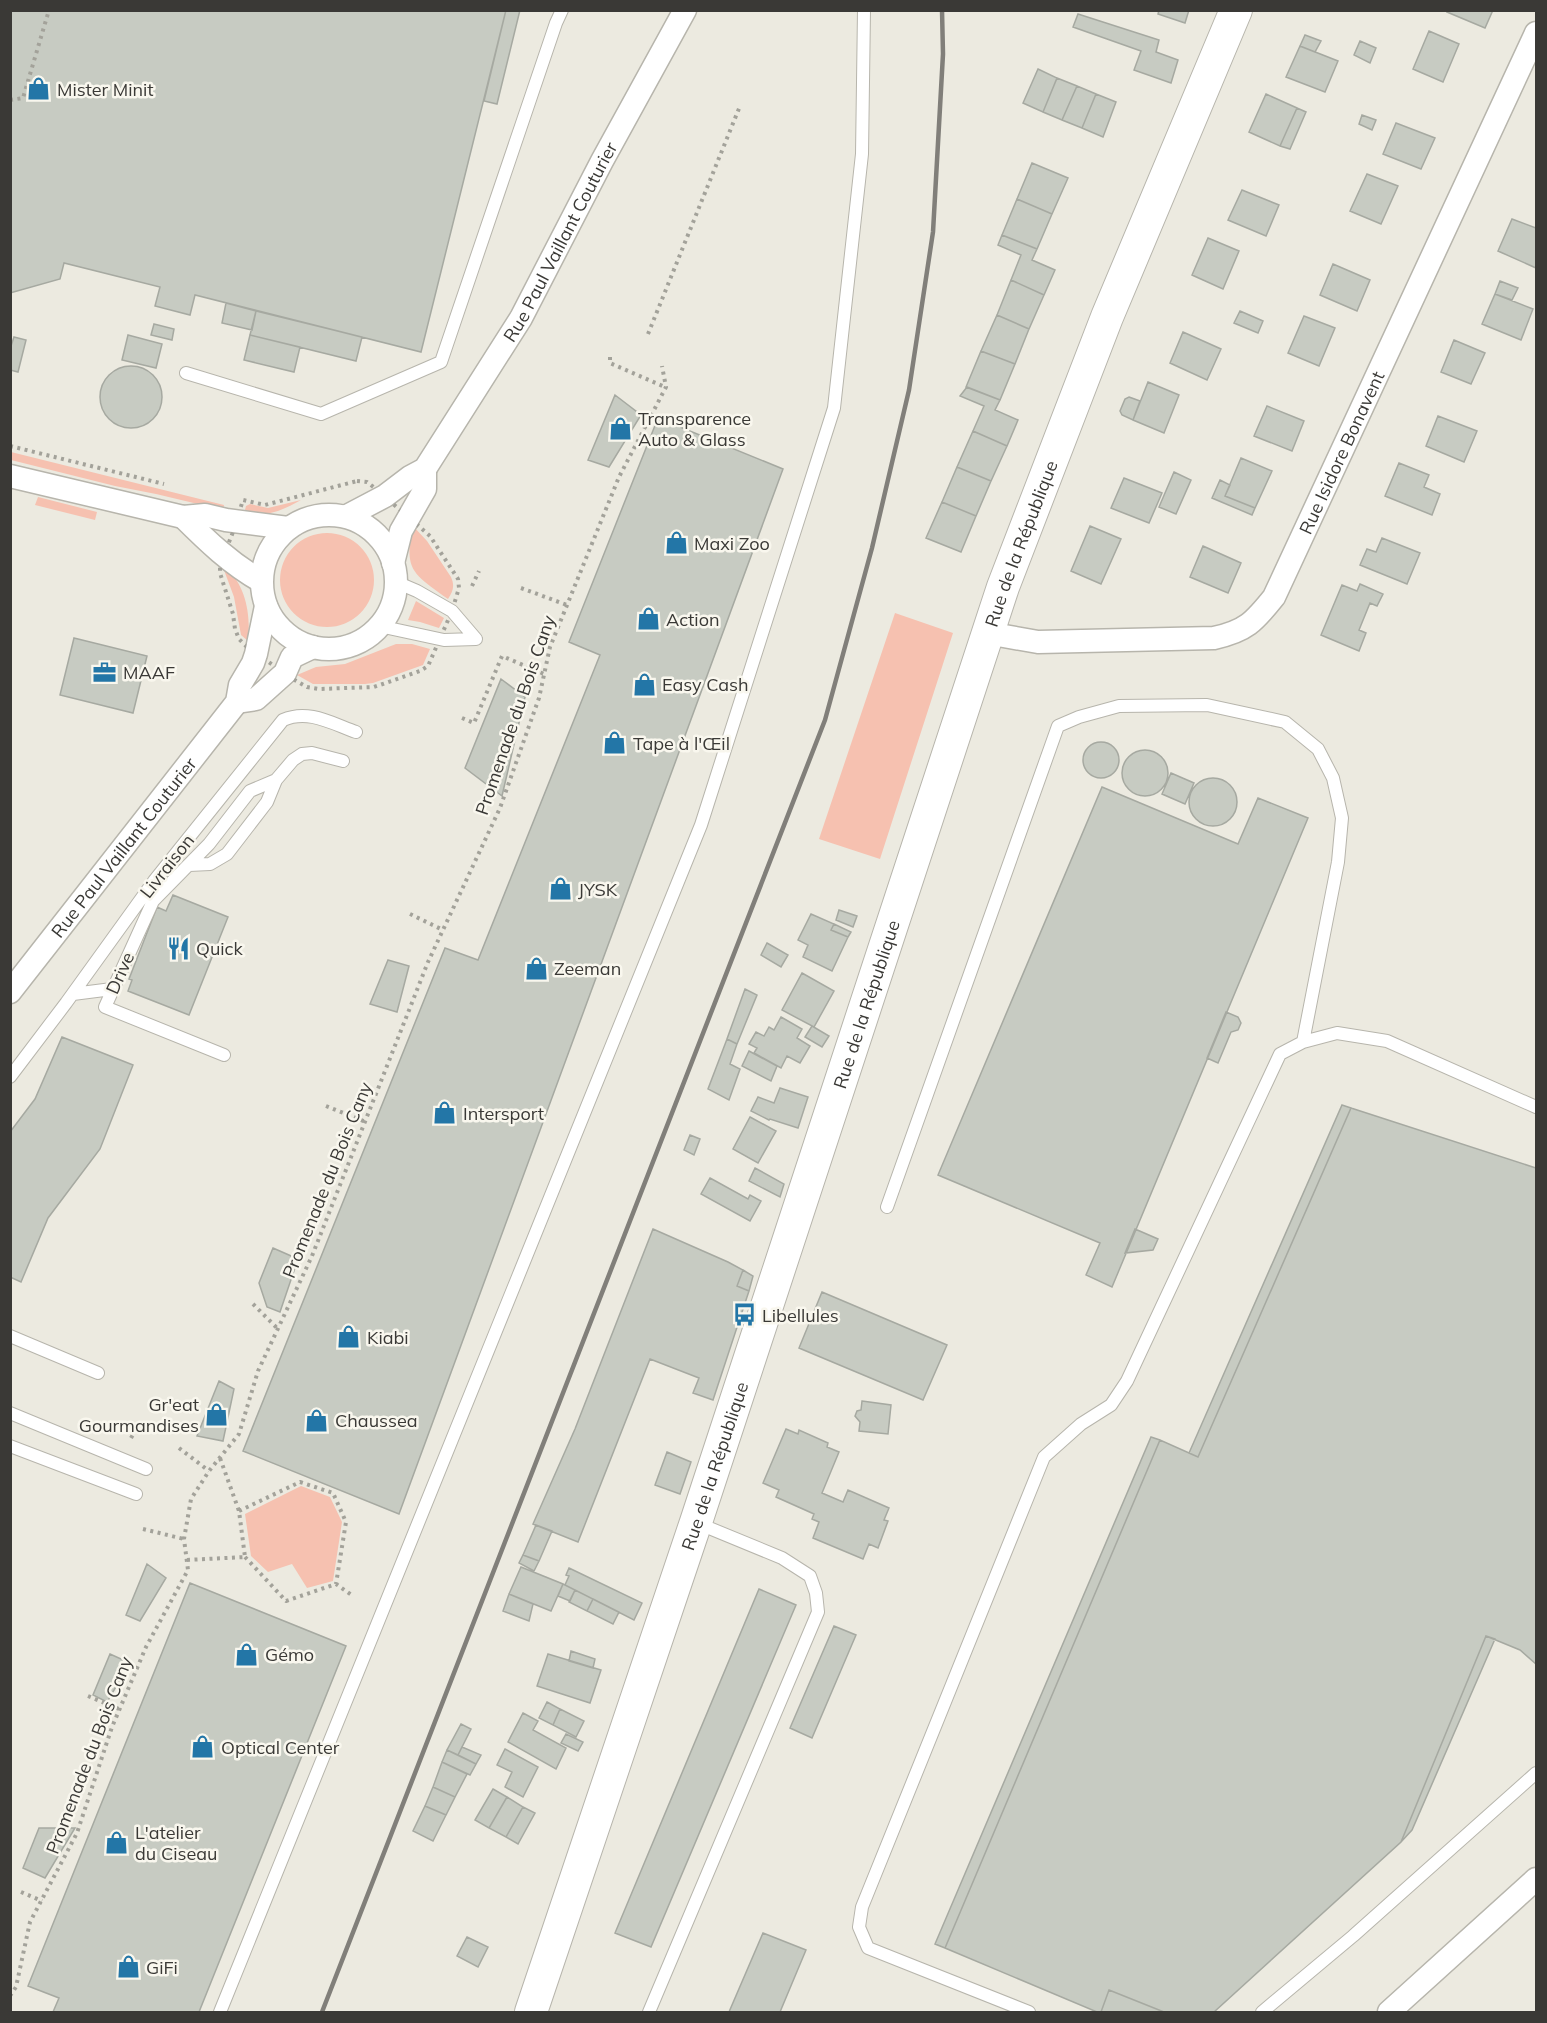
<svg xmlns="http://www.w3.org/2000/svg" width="1547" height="2023" viewBox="0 0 1547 2023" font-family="Mulish,sans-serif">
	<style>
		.green { fill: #f6c1b0 }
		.building { fill: #c7cbc2; stroke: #a6a9a1; stroke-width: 1.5 }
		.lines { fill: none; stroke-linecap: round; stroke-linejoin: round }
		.lane-casing { stroke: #b7b5ac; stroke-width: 14 }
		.street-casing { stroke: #b7b5ac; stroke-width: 25 }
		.secondary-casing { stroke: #b7b5ac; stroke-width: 34 }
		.path { stroke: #a3a29a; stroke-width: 4; stroke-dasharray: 3 4.5; stroke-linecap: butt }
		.lane { stroke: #fff; stroke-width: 12 }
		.street { stroke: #fff; stroke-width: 22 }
		.secondary { stroke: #fff; stroke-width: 32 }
		.rail { stroke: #817f7a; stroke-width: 4.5 }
		.labels { text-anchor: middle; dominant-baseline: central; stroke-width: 5; stroke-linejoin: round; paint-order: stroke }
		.poi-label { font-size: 18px; fill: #3a3936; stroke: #f9f7ee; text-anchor: start }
		.street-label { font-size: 18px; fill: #3a3936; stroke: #f9f7ee }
	</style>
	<rect width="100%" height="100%" fill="#eceae0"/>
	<!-- green -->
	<path class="green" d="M 11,452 L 224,505 L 223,510 L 156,494 L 115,486 L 11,460 Z
		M 38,497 L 97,512 L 95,520 L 35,505 Z
		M 301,500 C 280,512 267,516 244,514 L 246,506 L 250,504 L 268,508 Z
		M 413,526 L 427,541 L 451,577 C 455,586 453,591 448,599 C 414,574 403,571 413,526 Z
		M280 580a47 47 0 1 1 94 0a47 47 0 1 1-94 0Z
		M 225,567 C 246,585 251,615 248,641 L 241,635 L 234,597 L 224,570 Z
		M 416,601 L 444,618 L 439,628 L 420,622 L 408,620 Z
		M 895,613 L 953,633 L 880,859 L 819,839 Z
		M 396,644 L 412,644 L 430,649 L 423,665 L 373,683 L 365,684 L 313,684 L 297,675 L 316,667 L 345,664 Z
		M 301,1486 L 330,1497 L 342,1522 L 333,1581 L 307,1588 L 292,1564 L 268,1572 L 251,1556 L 245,1514 Z"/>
	<!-- building -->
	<path class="building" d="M 10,10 L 506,10 L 421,352 L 195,295 L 190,315 L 155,306 L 160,287 L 64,263 L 60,279 L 10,293 Z
		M 506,10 L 520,10 L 497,104 L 484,101 Z
		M 1159,10 L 1189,10 L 1185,23 L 1158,14 Z
		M 1448,10 L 1493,10 L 1485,28 L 1447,12 Z
		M 1078,14 L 1159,40 L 1156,52 L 1178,60 L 1171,83 L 1134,70 L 1141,51 L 1073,27 Z
		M 1429,31 L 1459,44 L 1443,82 L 1413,69 Z
		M 1305,35 L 1321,41 L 1315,52 L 1300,46 Z
		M 1360,41 L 1376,48 L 1370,63 L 1354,55 Z
		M 1300,46 L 1338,61 L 1325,92 L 1286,77 Z
		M 1038,69 L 1057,78 L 1043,112 L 1023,103 Z
		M 1057,78 L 1077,86 L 1062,120 L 1043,112 Z
		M 1077,86 L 1096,94 L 1082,128 L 1062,120 Z
		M 1096,94 L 1116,102 L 1103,137 L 1082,128 Z
		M 1266,94 L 1297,108 L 1280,146 L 1249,132 Z
		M 1297,108 L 1306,112 L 1290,149 L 1280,146 Z
		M 1362,115 L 1376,120 L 1372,130 L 1359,124 Z
		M 1396,123 L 1435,138 L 1421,169 L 1383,154 Z
		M 1032,163 L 1068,178 L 1052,214 L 1017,199 Z
		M 1367,174 L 1398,186 L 1381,224 L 1350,211 Z
		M 1242,190 L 1279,205 L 1266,236 L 1228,220 Z
		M 1017,199 L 1052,214 L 1037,249 L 1002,235 Z
		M 1512,219 L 1536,228 L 1536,268 L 1498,251 Z
		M 1002,235 L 1037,249 L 1032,260 L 1055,270 L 1044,295 L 1011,280 L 1021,255 L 998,245 Z
		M 1208,238 L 1239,251 L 1223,289 L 1192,275 Z
		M 1333,264 L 1370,280 L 1357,311 L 1320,295 Z
		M 1011,280 L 1044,295 L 1029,329 L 997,315 Z
		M 1500,281 L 1518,288 L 1512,300 L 1495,294 Z
		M 1495,294 L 1533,309 L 1521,340 L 1482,324 Z
		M 226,303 L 256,311 L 252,330 L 222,323 Z
		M 256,311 L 362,337 L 356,361 L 250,335 Z
		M 1240,311 L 1263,321 L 1258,333 L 1234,323 Z
		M 997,315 L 1029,329 L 1015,364 L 981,351 Z
		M 1304,316 L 1335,328 L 1319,366 L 1288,353 Z
		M 154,324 L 174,329 L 172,340 L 151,335 Z
		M 1183,332 L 1221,349 L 1207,380 L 1170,363 Z
		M 128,335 L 162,344 L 156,368 L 122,360 Z
		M 250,335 L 300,347 L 294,372 L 244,360 Z
		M 14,337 L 26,340 L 18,372 L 10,370 L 10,349 Z
		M 1454,340 L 1485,353 L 1471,384 L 1441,372 Z
		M 981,351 L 1015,364 L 1000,400 L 966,387 Z
		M100 397a31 31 0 1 1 62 0a31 31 0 1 1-62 0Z
		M 1148,382 L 1179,395 L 1164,433 L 1133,420 Z
		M 967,387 L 1000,400 L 995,410 L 1018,420 L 1007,446 L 973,431 L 984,406 L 960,396 Z
		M 615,395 L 641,415 L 609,467 L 588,460 Z
		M 1129,397 L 1140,401 L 1133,420 L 1122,415 L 1120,411 L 1125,399 Z
		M 1267,406 L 1304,421 L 1292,451 L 1254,436 Z
		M 1438,416 L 1477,431 L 1464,462 L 1426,446 Z
		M 658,418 L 783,469 L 399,1514 L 243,1451 L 445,948 L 478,960 L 600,655 L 569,642 Z
		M 973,431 L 1007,446 L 991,481 L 957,467 Z
		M 1241,458 L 1272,471 L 1255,508 L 1225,496 Z
		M 1399,463 L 1429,475 L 1424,487 L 1440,494 L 1432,515 L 1385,496 Z
		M 957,467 L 991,481 L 976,516 L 942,502 Z
		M 1174,472 L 1191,480 L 1176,514 L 1159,507 Z
		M 1124,478 L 1162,493 L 1149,523 L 1111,508 Z
		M 1220,480 L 1230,485 L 1225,496 L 1255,508 L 1252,515 L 1212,498 Z
		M 942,502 L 976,516 L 961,552 L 926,538 Z
		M 1090,526 L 1121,539 L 1101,584 L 1071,571 Z
		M 1382,538 L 1420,553 L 1407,584 L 1360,565 L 1367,549 L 1376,552 Z
		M 1203,546 L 1241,563 L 1228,593 L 1190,577 Z
		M 1360,584 L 1383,594 L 1377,606 L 1370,603 L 1359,630 L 1366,633 L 1359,651 L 1321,635 L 1342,585 L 1357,591 Z
		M 74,638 L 147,656 L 133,713 L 60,695 Z
		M 501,679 L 525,697 L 502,796 L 465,768 Z
		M1083 760a18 18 0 1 1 36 0a18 18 0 1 1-36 0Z
		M1122 773a23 23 0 1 1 46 0a23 23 0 1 1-46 0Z
		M 1171,773 L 1194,783 L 1185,804 L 1162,794 Z
		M1189 802a24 24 0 1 1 48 0a24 24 0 1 1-48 0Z
		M 1102,787 L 1238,844 L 1258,798 L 1308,818 L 1112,1287 L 1086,1275 L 1100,1243 L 938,1175 Z
		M 173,895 L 228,917 L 189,1015 L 128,991 L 132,980 L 129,979 L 157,907 L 166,911 Z
		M 839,910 L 857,916 L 853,927 L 836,920 Z
		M 811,914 L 834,924 L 831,930 L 848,937 L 832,971 L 803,957 L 808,945 L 798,940 Z
		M 834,924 L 851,932 L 848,937 L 831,930 Z
		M 767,943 L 788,955 L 781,967 L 761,955 Z
		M 388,960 L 409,966 L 397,1012 L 370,1004 Z
		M 802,973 L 834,991 L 814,1027 L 782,1010 Z
		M 745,989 L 757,995 L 737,1044 L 727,1039 Z
		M 1226,1012 L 1238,1017 L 1241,1023 L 1238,1030 L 1231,1032 L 1218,1063 L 1207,1058 Z
		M 781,1017 L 802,1029 L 797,1038 L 810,1046 L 800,1063 L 787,1056 L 781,1068 L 754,1053 L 757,1048 L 749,1044 L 756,1032 L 764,1036 L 769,1027 L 774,1030 Z
		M 812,1026 L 829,1036 L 822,1047 L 805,1037 Z
		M 62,1037 L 133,1065 L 100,1149 L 48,1218 L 21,1282 L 10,1277 L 10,1132 L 35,1099 Z
		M 727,1039 L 737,1044 L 730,1064 L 740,1069 L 729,1100 L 708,1089 Z
		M 749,1051 L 777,1066 L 771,1081 L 742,1066 Z
		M 780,1088 L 808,1097 L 798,1128 L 770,1119 L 769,1120 L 751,1111 L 758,1097 L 774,1103 Z
		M 1342,1105 L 1351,1108 L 1198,1457 L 1189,1453 Z
		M 1351,1108 L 1536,1168 L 1536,1664 L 1520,1650 L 1486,1636 L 1401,1842 L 1214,2012 L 1164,2012 L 1109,1990 L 1101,2012 L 1097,2012 L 945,1948 L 1160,1440 L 1198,1457 Z
		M 750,1117 L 776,1131 L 758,1163 L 733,1149 Z
		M 690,1135 L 700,1139 L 694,1155 L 684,1150 Z
		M 755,1168 L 784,1184 L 780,1197 L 749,1181 Z
		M 710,1178 L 748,1199 L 750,1195 L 761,1201 L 750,1221 L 701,1194 Z
		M 653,1229 L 728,1262 L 743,1270 L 737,1286 L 749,1291 L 713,1400 L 693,1393 L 699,1378 L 650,1359 L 578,1542 L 533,1524 L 575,1429 Z
		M 1135,1229 L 1158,1239 L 1153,1250 L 1125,1253 Z
		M 273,1248 L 298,1259 L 280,1312 L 267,1307 L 259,1283 Z
		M 743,1270 L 753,1276 L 749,1291 L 737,1286 Z
		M 822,1292 L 947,1345 L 923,1400 L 799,1348 Z
		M 219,1381 L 234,1389 L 223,1441 L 197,1436 Z
		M 862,1401 L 891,1405 L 888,1434 L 859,1431 L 860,1422 L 855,1416 L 857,1411 L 861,1410 Z
		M 786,1429 L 798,1434 L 799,1430 L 828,1443 L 827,1447 L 839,1452 L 822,1493 L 843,1502 L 848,1490 L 889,1508 L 884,1520 L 888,1521 L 878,1548 L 869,1544 L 863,1559 L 813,1538 L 819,1522 L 812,1519 L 814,1514 L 776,1497 L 779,1490 L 763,1483 Z
		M 1151,1437 L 1160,1440 L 945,1948 L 935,1944 Z
		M 667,1452 L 691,1462 L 680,1494 L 655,1485 Z
		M 536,1525 L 552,1531 L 539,1561 L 523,1555 Z
		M 523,1555 L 539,1561 L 534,1571 L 519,1563 Z
		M 147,1564 L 166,1578 L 140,1621 L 126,1615 Z
		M 521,1567 L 563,1584 L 551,1611 L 509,1594 Z
		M 569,1568 L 642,1603 L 634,1620 L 565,1585 L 569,1576 L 566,1575 Z
		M 190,1583 L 346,1646 L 199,2012 L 53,2012 L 59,1998 L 28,1986 Z
		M 563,1584 L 575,1590 L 570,1601 L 558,1596 Z
		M 759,1589 L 796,1605 L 651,1947 L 615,1933 Z
		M 575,1590 L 593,1599 L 587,1611 L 569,1602 Z
		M 509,1594 L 533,1604 L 529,1621 L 503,1611 Z
		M 593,1599 L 619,1612 L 613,1624 L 587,1611 Z
		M 834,1626 L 856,1635 L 812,1738 L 790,1728 Z
		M 1486,1636 L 1495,1639 L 1412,1830 L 1401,1842 Z
		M 571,1651 L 595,1659 L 593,1668 L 569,1661 Z
		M 110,1654 L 130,1663 L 107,1702 L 93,1695 Z
		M 548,1654 L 601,1670 L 590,1703 L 537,1686 Z
		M 547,1702 L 560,1709 L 553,1725 L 539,1718 Z
		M 560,1709 L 584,1721 L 576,1737 L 553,1725 Z
		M 523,1713 L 538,1721 L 533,1730 L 566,1748 L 556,1769 L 508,1742 Z
		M 461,1724 L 471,1729 L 458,1755 L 447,1750 Z
		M 566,1734 L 583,1742 L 578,1751 L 561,1743 Z
		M 462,1747 L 481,1755 L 476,1764 L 458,1755 Z
		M 505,1749 L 538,1767 L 523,1797 L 505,1787 L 512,1772 L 497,1765 Z
		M 447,1750 L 476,1764 L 470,1775 L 442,1762 Z
		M 442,1762 L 467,1774 L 455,1797 L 433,1787 Z
		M 433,1787 L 455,1797 L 446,1815 L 425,1806 Z
		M 493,1789 L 507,1797 L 489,1828 L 475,1820 Z
		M 507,1797 L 523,1807 L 506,1837 L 489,1828 Z
		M 425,1806 L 446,1815 L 433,1841 L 413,1831 Z
		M 523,1807 L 535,1813 L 518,1844 L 506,1837 Z
		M 39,1828 L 75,1828 L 45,1878 L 23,1868 Z
		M 763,1933 L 806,1950 L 780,2012 L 729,2012 Z
		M 467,1937 L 488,1947 L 478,1967 L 457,1956 Z
		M 1109,1990 L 1164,2012 L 1101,2012 Z"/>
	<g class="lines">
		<defs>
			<path id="lane" d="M 186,373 L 321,414 L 441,362 L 556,23 L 562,10
				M 396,582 L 417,591 L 452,611 L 476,639
				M 379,626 L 444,640 L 476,639
				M 189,865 L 210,864 L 227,854 L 267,802 L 276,780
				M 73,994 L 112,989
				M 224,1055 L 105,1007 L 153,901 L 209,844 L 250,791 L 276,780 L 293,760 L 302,754 L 312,753 L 343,761
				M 10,1077 L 66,1003 L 154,881 L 283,720 C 308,709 331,723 356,732
				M 887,1207 L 1058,726 L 1079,717 L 1119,706 L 1207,705 L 1285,722 L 1318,749 L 1333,778 L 1342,818 L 1338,862 L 1303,1042
				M 10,1336 L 98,1373
				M 10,1413 L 146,1469
				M 10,1446 L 136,1494
				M 220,2012 L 701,825 L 834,408 L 862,154 L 864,10
				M 649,2012 L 818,1612 L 816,1593 L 810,1576 L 782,1558 L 697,1523
				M 1029,2012 L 868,1948 L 859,1927 L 862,1907 L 1044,1457 L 1081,1424 L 1111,1405 L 1127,1381 L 1280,1054 L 1303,1042 L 1337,1033 L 1387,1041 L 1536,1107
				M 1262,2012 L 1353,1936 L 1536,1773"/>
			<g id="street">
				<path d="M 10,476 L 183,517 L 205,515 L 226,520 L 288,528"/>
				<circle cx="329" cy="582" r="67"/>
				<path id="s1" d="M 347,516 L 385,496 L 410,477 L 425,469 L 521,318 L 602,161 L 685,10"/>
				<path d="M 183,517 C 207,541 231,564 261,581"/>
				<path d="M 393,563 L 401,531 L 425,489 L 425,469"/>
				<path id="s2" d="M 987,633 L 1038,642 L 1214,638 C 1246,631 1254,622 1274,597 L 1536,33"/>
				<path d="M 237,702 L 256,699 L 285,673 L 292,657 L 313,647"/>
				<path id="s3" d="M 10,992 L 237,702 L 240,685 L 253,663 L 256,654 L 266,606"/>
				<path d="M 1389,2012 L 1536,1879"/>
			</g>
			<g id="secondary">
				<path id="s4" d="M 531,2012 L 696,1522 L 1003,587 L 1107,317 L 1236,10"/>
			</g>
		</defs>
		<!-- lane casing -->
		<use href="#lane" class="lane-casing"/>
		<!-- street casing -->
		<use href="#street" class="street-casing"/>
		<!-- secondary casing -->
		<use href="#secondary" class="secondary-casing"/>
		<!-- path -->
		<path class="path" d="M 10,100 L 23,98 L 49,10
			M 648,334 L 740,106
			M 610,357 L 610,363 L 665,387
			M 10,446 L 164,484
			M 357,481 L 367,482 L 376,489 L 430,536 L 458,579 L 459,588 L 452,611 L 428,666 L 420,671 L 374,687 L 319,689 L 307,687 L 293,679 L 247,647 L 239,639 L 235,629 L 233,614 L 220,573 L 220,565 L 233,532 L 243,500 L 265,505 Z
			M 472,586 L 479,571
			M 521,588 L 567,605
			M 462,718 L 474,723 L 502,656 L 544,674
			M 410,914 L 443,930
			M 326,1106 L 366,1122
			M 253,1304 L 278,1329
			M 131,1438 L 135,1431
			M 179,1448 L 209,1471
			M 239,1511 L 300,1482 L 333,1493 L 346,1522 L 336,1584
			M 143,1529 L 184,1539
			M 245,1557 L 286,1601 L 336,1584 L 353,1596
			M 187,1560 L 245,1557 L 239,1511 L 220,1458
			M 88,1696 L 119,1709
			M 21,1892 L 42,1901
			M 10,1996 L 16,1987 L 30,1922 L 77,1833 L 112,1727 L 146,1647 L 188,1570 L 184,1539 L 191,1499 L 209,1471 L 239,1434 L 258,1371 L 312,1256 L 428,962 L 500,808 L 539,698 L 550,647 L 619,477 L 666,387 L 662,366"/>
		<!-- lane -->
		<use href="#lane" class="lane"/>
		<!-- street -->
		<use href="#street" class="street"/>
		<!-- secondary -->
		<use href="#secondary" class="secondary"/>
		<!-- rail -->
		<path class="rail" d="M 322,2012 L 825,720 L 872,548 L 909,390 L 933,232 L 943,54 L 942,10"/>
	</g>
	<!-- icons -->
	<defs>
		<symbol id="shop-bare" viewBox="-9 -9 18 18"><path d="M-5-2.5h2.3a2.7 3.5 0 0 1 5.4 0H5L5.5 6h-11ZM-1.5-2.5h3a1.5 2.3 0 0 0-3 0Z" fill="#2376a7" stroke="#f9f7ee" stroke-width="2.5" paint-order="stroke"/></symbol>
		<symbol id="office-bare" viewBox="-9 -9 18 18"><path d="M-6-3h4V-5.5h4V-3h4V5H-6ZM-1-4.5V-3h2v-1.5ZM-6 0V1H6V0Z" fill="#2376a7" stroke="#f9f7ee" stroke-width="2.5" paint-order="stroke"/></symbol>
		<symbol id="restaurant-bare" viewBox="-9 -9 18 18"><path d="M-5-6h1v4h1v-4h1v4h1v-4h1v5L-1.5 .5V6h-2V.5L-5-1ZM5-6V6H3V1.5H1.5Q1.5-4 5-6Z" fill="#2376a7" stroke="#f9f7ee" stroke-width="2.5" paint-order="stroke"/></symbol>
		<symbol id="bus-bare" viewBox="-9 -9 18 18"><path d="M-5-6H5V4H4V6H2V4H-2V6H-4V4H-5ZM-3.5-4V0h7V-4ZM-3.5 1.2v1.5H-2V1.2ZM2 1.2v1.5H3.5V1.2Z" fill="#2376a7" stroke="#f9f7ee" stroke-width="2.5" paint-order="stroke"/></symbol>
	</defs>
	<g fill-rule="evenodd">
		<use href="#shop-bare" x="22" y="72" width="33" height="33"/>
		<use href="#shop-bare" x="604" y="412" width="33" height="33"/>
		<use href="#shop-bare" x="660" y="526" width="33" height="33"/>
		<use href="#shop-bare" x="632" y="602" width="33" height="33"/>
		<use href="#office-bare" x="88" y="656" width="33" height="33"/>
		<use href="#shop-bare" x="628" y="668" width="33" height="33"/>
		<use href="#shop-bare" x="598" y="726" width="33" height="33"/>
		<use href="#shop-bare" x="544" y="872" width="33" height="33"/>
		<use href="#restaurant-bare" x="162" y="932" width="33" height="33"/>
		<use href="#shop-bare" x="520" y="952" width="33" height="33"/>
		<use href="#shop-bare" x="428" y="1096" width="33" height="33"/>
		<use href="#bus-bare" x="728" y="1298" width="33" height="33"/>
		<use href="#shop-bare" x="332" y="1320" width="33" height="33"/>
		<use href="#shop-bare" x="200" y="1398" width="33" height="33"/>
		<use href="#shop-bare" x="300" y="1404" width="33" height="33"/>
		<use href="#shop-bare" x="230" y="1638" width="33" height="33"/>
		<use href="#shop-bare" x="186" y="1730" width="33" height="33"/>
		<use href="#shop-bare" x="100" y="1826" width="33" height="33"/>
		<use href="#shop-bare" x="112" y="1950" width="33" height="33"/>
	</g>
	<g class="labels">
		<!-- poi labels -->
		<g class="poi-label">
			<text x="57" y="89">Mister Minit</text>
			<text x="638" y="418">Transparence<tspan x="638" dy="21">Auto &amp; Glass</tspan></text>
			<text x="694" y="543">Maxi Zoo</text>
			<text x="666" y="619">Action</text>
			<text x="123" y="672">MAAF</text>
			<text x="662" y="684">Easy Cash</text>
			<text x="633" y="743">Tape à l'Œil</text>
			<text x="578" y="889">JYSK</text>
			<text x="196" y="948">Quick</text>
			<text x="554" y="968">Zeeman</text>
			<text x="463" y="1113">Intersport</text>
			<text x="762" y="1315">Libellules</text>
			<text x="367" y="1337">Kiabi</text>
			<text x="199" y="1404" text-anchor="end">Gr'eat<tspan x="199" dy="21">Gourmandises</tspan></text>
			<text x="335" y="1420">Chaussea</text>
			<text x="265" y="1654">Gémo</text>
			<text x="221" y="1747">Optical Center</text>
			<text x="135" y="1832">L'atelier<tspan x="135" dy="21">du Ciseau</tspan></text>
			<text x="146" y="1967">GiFi</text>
		</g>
		<!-- street labels -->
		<g class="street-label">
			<text stroke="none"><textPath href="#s1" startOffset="356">Rue Paul Vaillant Couturier</textPath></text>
			<text stroke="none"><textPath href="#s2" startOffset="462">Rue Isidore Bonavent</textPath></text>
			<text stroke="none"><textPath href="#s4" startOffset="1548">Rue de la République</textPath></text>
			<text transform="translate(515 715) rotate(-71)">Promenade du Bois Cany</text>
			<text stroke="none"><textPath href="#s3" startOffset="184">Rue Paul Vaillant Couturier</textPath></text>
			<text transform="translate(167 866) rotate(-52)">Livraison</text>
			<text transform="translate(120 973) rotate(-66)">Drive</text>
			<text stroke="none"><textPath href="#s4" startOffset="1062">Rue de la République</textPath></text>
			<text transform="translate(327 1180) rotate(-68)">Promenade du Bois Cany</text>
			<text stroke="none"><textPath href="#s4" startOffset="576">Rue de la République</textPath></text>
			<text transform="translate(89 1755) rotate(-69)">Promenade du Bois Cany</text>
		</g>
	</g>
	<!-- border -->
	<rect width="1547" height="2023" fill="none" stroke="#3a3936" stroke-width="24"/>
</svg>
